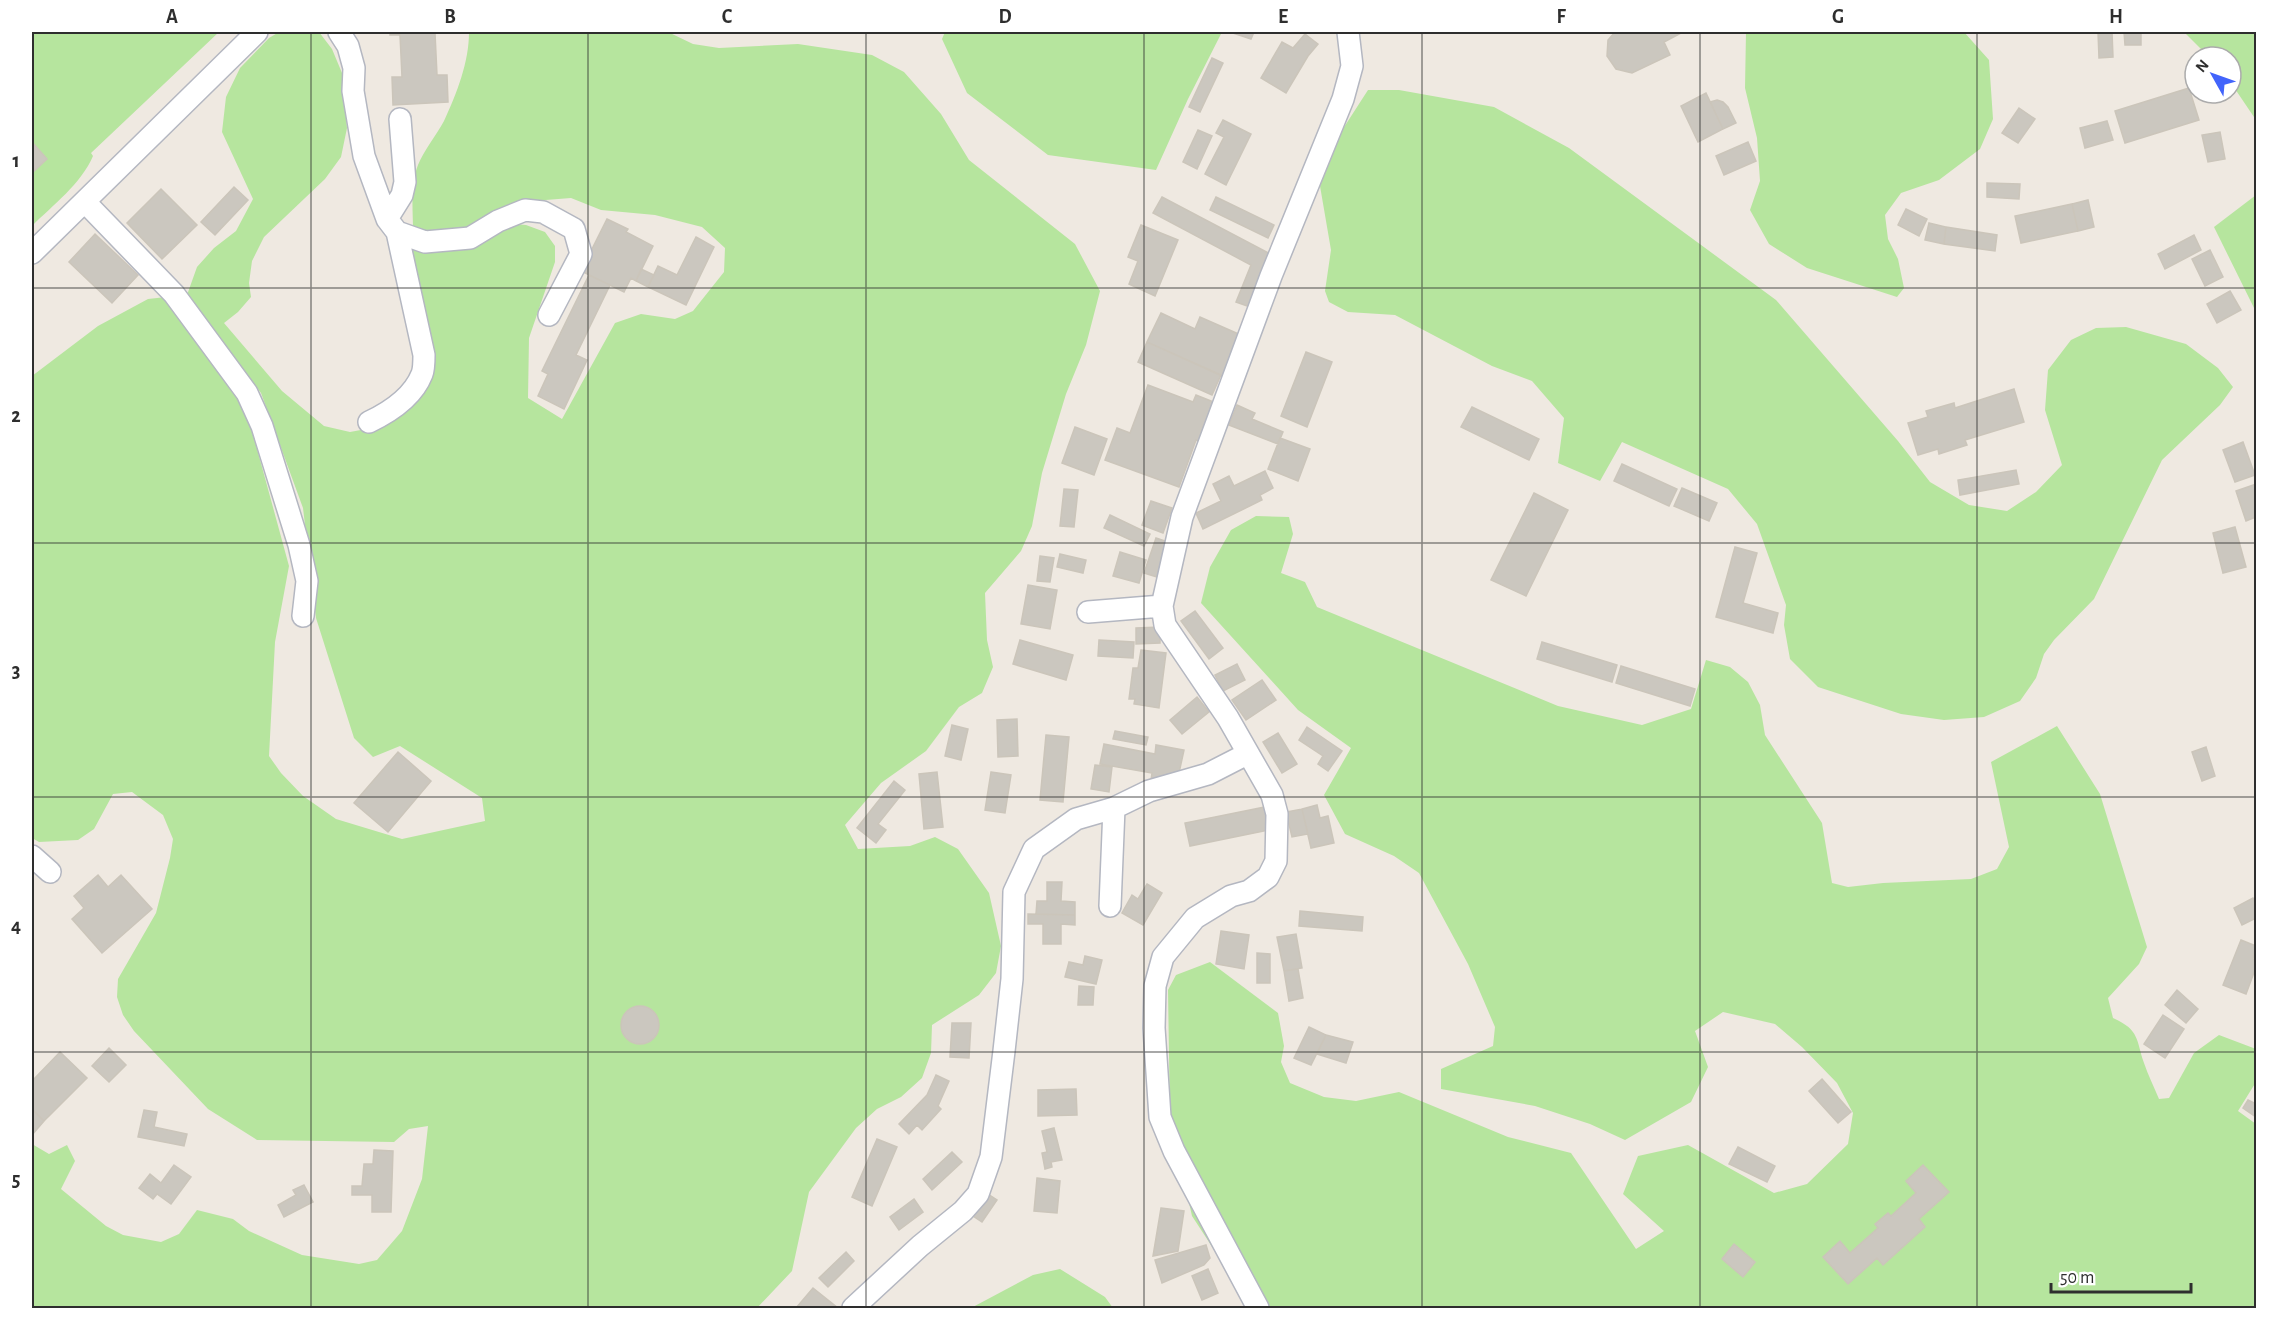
<svg xmlns="http://www.w3.org/2000/svg" width="2288" height="1340" viewBox="0 0 2288 1340" font-family="'Alegreya Sans',sans-serif">
	<style>
		.green { fill: #b6e59e }
		.building { fill: #cbc7bf; stroke: #cbc5ba; stroke-width: 1.5 }
		.lines { fill: none; stroke-linecap: round; stroke-linejoin: round }
		.minor-casing { stroke: #b4b7c1; stroke-width: 24 }
		.minor { stroke: #fff; stroke-width: 21 }
		.grid { fill: none; stroke: #2e2e2e; stroke-width: 1.5; stroke-opacity: 0.55 }
		.neatline { fill: none; stroke: #2e2e2e; stroke-width: 2 }
		.grid-label { font-size: 20px; text-anchor: middle; font-weight: bold; fill: #2e2e2e }
	</style>
	<rect width="100%" height="100%" fill="#efe9e1"/>
	<!-- green -->
	<path class="green" d="M 32,32 L 219,32 L 91,153 L 93,156 C 81,184 53,205 32,226 Z
		M 279,32 L 319,32 L 332,49 L 342,73 L 347,128 L 341,157 L 325,179 L 264,237 L 252,261 L 249,283 L 251,297 L 238,312 L 224,323 L 282,391 L 324,426 L 350,432 L 377,427 L 418,394 L 408,245 L 468,248 L 514,224 L 526,225 L 545,232 L 555,246 L 555,262 L 529,338 L 528,398 L 562,419 L 615,323 L 641,314 L 675,319 L 693,311 L 724,272 L 725,248 L 702,227 L 655,215 L 601,210 L 571,198 L 520,202 L 465,231 L 438,234 L 413,230 C 413,210 410,185 418,165 C 424,150 436,136 444,121 C 457,93 469,62 469,32 L 668,32 L 693,44 L 719,48 L 798,44 L 872,55 L 904,72 L 941,114 L 969,160 L 1075,244 L 1100,291 L 1086,345 L 1066,394 L 1042,473 L 1032,526 L 1021,551 L 985,593 L 987,640 L 993,667 L 982,693 L 959,707 L 926,751 L 881,783 L 845,825 L 858,849 L 910,846 L 935,837 L 958,849 L 989,893 L 1001,946 L 996,973 L 979,995 L 932,1025 L 931,1053 L 922,1078 L 901,1097 L 877,1109 L 856,1128 L 809,1192 L 792,1271 L 757,1308 L 32,1308 L 32,1144 L 49,1154 L 67,1145 L 75,1161 L 61,1189 L 106,1226 L 123,1235 L 161,1242 L 179,1234 L 197,1210 L 233,1219 L 249,1231 L 302,1255 L 359,1264 L 377,1260 L 402,1231 L 422,1179 L 428,1126 L 409,1129 L 394,1142 L 257,1140 L 208,1109 L 134,1031 L 123,1015 L 117,997 L 118,979 L 156,913 L 170,858 L 173,839 L 163,815 L 132,792 L 113,794 L 94,829 L 78,840 L 39,842 L 32,838 L 32,376 L 98,326 L 148,299 L 166,297 L 247,412 L 289,566 L 275,642 L 269,756 L 281,773 L 303,796 L 336,819 L 402,839 L 485,821 L 482,798 L 400,746 L 373,757 L 354,738 L 316,618 L 303,508 L 261,393 L 187,295 L 197,267 L 214,248 L 236,231 L 253,199 L 222,132 L 226,97 L 240,68 L 269,38 Z
		M 945,32 L 1222,32 L 1188,99 L 1156,170 L 1048,155 L 967,93 L 942,39 Z
		M 1746,32 L 1964,32 L 1989,60 L 1993,119 L 1980,149 L 1939,180 L 1901,193 L 1885,215 L 1888,239 L 1898,259 L 1904,288 L 1897,297 L 1807,268 L 1769,244 L 1750,210 L 1760,181 L 1757,138 L 1745,88 Z
		M 2180,32 L 2256,32 L 2256,120 L 2231,83 L 2231,57 L 2209,57 L 2186,34 Z
		M 1368,90 L 1399,90 L 1494,107 L 1569,148 L 1776,300 L 1898,441 L 1930,482 L 1969,505 L 2007,511 L 2036,492 L 2062,465 L 2045,410 L 2048,370 L 2071,340 L 2096,328 L 2126,327 L 2186,344 L 2218,368 L 2233,387 L 2220,405 L 2162,460 L 2094,599 L 2054,640 L 2044,654 L 2036,678 L 2020,701 L 1984,717 L 1944,720 L 1901,714 L 1818,687 L 1790,659 L 1784,625 L 1786,605 L 1757,524 L 1728,489 L 1622,442 L 1600,481 L 1558,463 L 1564,418 L 1532,381 L 1492,366 L 1395,315 L 1348,312 L 1329,302 L 1325,291 L 1331,250 L 1320,186 L 1337,138 Z
		M 2256,195 L 2256,312 L 2214,227 Z
		M 1256,516 L 1289,517 L 1293,534 L 1281,573 L 1305,582 L 1317,607 L 1558,706 L 1642,725 L 1691,709 L 1706,660 L 1730,667 L 1748,682 L 1760,705 L 1765,735 L 1822,823 L 1832,883 L 1848,887 L 1883,883 L 1971,879 L 1997,869 L 2009,847 L 1991,762 L 2057,726 L 2100,794 L 2147,947 L 2139,964 L 2108,998 L 2113,1018 C 2140,1030 2136,1040 2144,1063 C 2148,1075 2154,1087 2159,1099 L 2169,1098 L 2194,1053 L 2219,1035 L 2256,1049 L 2256,1082 L 2238,1111 L 2256,1124 L 2256,1308 L 1252,1308 L 1192,1216 L 1170,1119 L 1168,990 L 1176,975 L 1210,962 L 1278,1013 L 1284,1046 L 1281,1062 L 1290,1083 L 1324,1097 L 1356,1101 L 1399,1092 L 1508,1137 L 1571,1153 L 1636,1249 L 1664,1231 L 1623,1194 L 1638,1156 L 1688,1145 L 1774,1193 L 1807,1184 L 1848,1144 L 1853,1113 L 1837,1083 L 1802,1047 L 1775,1024 L 1723,1012 L 1695,1031 L 1708,1067 L 1691,1102 L 1625,1140 L 1590,1124 L 1535,1106 L 1441,1089 L 1441,1069 L 1493,1046 L 1495,1027 L 1468,964 L 1419,873 L 1394,856 L 1345,834 L 1324,795 L 1351,748 L 1298,710 L 1201,603 L 1210,567 L 1231,530 Z
		M 1060,1269 L 1105,1297 L 1113,1308 L 971,1308 L 1033,1275 Z"/>
	<!-- building -->
	<path class="building" d="M 390,32 L 445,32 L 435,33 L 437,75 L 447,75 L 448,102 L 393,105 L 392,77 L 402,77 L 400,35 L 390,35 Z
		M 1230,32 L 1254,32 L 1251,39 Z
		M 1615,32 L 1680,32 L 1681,33 L 1664,42 L 1670,55 L 1632,73 L 1616,69 L 1607,56 L 1608,40 Z
		M 2098,32 L 2112,32 L 2113,57 L 2099,58 Z
		M 2124,32 L 2162,32 L 2141,33 L 2141,45 L 2125,45 Z
		M 1305,34 L 1318,44 L 1308,56 L 1286,93 L 1261,78 L 1282,42 L 1293,48 Z
		M 1212,58 L 1223,63 L 1200,112 L 1189,107 Z
		M 2189,88 L 2199,120 L 2125,143 L 2115,111 Z
		M 1706,93 L 1723,129 L 1698,142 L 1681,106 Z
		M 1717,100 L 1723,102 L 1728,107 L 1736,123 L 1723,129 L 1710,102 Z
		M 2019,108 L 2035,119 L 2018,143 L 2002,133 Z
		M 1223,120 L 1251,134 L 1226,185 L 1205,174 L 1224,137 L 1216,133 Z
		M 2107,121 L 2113,140 L 2085,148 L 2080,128 Z
		M 1198,130 L 1212,136 L 1197,169 L 1183,162 Z
		M 2220,132 L 2225,159 L 2208,162 L 2202,135 Z
		M 32,142 L 47,159 L 32,173 Z
		M 1748,142 L 1756,161 L 1724,175 L 1716,156 Z
		M 1987,183 L 2020,184 L 2019,199 L 1987,197 Z
		M 234,187 L 248,200 L 215,235 L 201,222 Z
		M 161,189 L 197,225 L 162,259 L 127,223 Z
		M 1162,197 L 1274,256 L 1253,308 L 1236,302 L 1251,265 L 1153,213 Z
		M 1216,197 L 1274,225 L 1268,238 L 1210,210 Z
		M 2088,200 L 2094,227 L 2078,231 L 2072,204 Z
		M 2072,204 L 2078,231 L 2021,243 L 2015,216 Z
		M 1906,209 L 1927,219 L 1919,236 L 1898,225 Z
		M 607,219 L 628,229 L 626,232 L 653,246 L 636,281 L 631,278 L 624,292 L 581,271 Z
		M 1929,223 L 1946,227 L 1944,244 L 1925,240 Z
		M 1141,225 L 1178,240 L 1155,296 L 1129,284 L 1138,261 L 1128,257 Z
		M 1946,227 L 1997,235 L 1995,251 L 1944,244 Z
		M 95,234 L 138,275 L 112,303 L 69,262 Z
		M 2194,235 L 2201,250 L 2165,269 L 2158,254 Z
		M 696,237 L 714,247 L 686,305 L 648,287 L 658,266 L 677,275 Z
		M 2210,250 L 2223,277 L 2205,286 L 2192,259 Z
		M 641,269 L 654,275 L 648,287 L 636,281 Z
		M 589,275 L 610,285 L 576,355 L 587,360 L 564,409 L 538,396 L 548,374 L 542,371 Z
		M 2230,291 L 2241,310 L 2217,323 L 2207,304 Z
		M 1161,313 L 1195,329 L 1200,317 L 1243,336 L 1224,377 L 1147,342 Z
		M 1147,342 L 1221,375 L 1212,395 L 1138,362 Z
		M 1306,352 L 1332,362 L 1307,427 L 1281,416 Z
		M 1148,385 L 1193,402 L 1196,395 L 1216,403 L 1201,442 L 1196,440 L 1179,487 L 1105,460 L 1117,428 L 1130,433 Z
		M 2014,389 L 2024,422 L 1965,440 L 1967,445 L 1939,454 L 1938,449 L 1918,455 L 1908,423 L 1928,417 L 1926,411 L 1954,403 L 1955,408 Z
		M 1237,405 L 1255,413 L 1252,419 L 1283,432 L 1278,444 L 1229,425 Z
		M 1472,407 L 1539,439 L 1529,460 L 1461,427 Z
		M 1075,427 L 1107,439 L 1094,475 L 1062,463 Z
		M 1280,438 L 1310,449 L 1298,481 L 1268,469 Z
		M 2243,442 L 2255,475 L 2235,482 L 2223,450 Z
		M 1622,464 L 1677,489 L 1669,506 L 1614,481 Z
		M 2016,470 L 2019,484 L 1960,495 L 1958,480 Z
		M 1265,471 L 1273,488 L 1260,495 L 1262,500 L 1203,529 L 1196,513 L 1221,501 L 1213,484 L 1229,476 L 1234,486 Z
		M 2256,484 L 2256,517 L 2246,521 L 2236,491 Z
		M 1682,488 L 1717,503 L 1709,521 L 1674,506 Z
		M 1064,489 L 1078,490 L 1074,527 L 1060,526 Z
		M 1534,493 L 1568,510 L 1526,596 L 1491,580 Z
		M 1151,501 L 1172,508 L 1163,533 L 1142,525 Z
		M 1110,515 L 1150,534 L 1144,546 L 1104,528 Z
		M 2235,527 L 2246,567 L 2223,573 L 2213,533 Z
		M 1156,538 L 1168,542 L 1157,577 L 1144,573 Z
		M 1735,547 L 1757,553 L 1743,603 L 1778,613 L 1773,633 L 1716,617 Z
		M 1120,552 L 1146,560 L 1139,583 L 1113,576 Z
		M 1060,554 L 1086,560 L 1083,573 L 1057,567 Z
		M 1040,556 L 1054,558 L 1050,582 L 1037,581 Z
		M 1028,585 L 1057,590 L 1050,629 L 1021,624 Z
		M 1195,611 L 1223,648 L 1209,659 L 1181,621 Z
		M 1160,627 L 1160,643 L 1136,644 L 1136,628 Z
		M 1020,640 L 1073,655 L 1066,680 L 1013,664 Z
		M 1099,640 L 1134,642 L 1133,658 L 1098,656 Z
		M 1542,642 L 1617,665 L 1612,682 L 1537,659 Z
		M 1141,650 L 1166,653 L 1159,708 L 1134,704 L 1135,699 L 1129,699 L 1133,668 L 1138,668 Z
		M 1237,664 L 1245,680 L 1223,691 L 1215,675 Z
		M 1621,666 L 1695,689 L 1690,706 L 1616,683 Z
		M 1262,680 L 1276,700 L 1246,720 L 1232,700 Z
		M 1197,697 L 1209,712 L 1182,734 L 1170,720 Z
		M 1017,719 L 1018,756 L 998,757 L 997,720 Z
		M 952,725 L 968,729 L 961,760 L 945,756 Z
		M 1307,727 L 1342,751 L 1328,771 L 1318,764 L 1323,756 L 1299,740 Z
		M 1115,731 L 1148,737 L 1146,745 L 1113,739 Z
		M 1278,733 L 1297,764 L 1282,773 L 1263,742 Z
		M 1046,735 L 1069,737 L 1063,802 L 1040,800 Z
		M 1104,744 L 1155,754 L 1156,745 L 1184,750 L 1179,773 L 1151,780 L 1152,773 L 1100,764 Z
		M 2206,747 L 2215,776 L 2202,781 L 2192,752 Z
		M 398,752 L 431,781 L 388,832 L 354,803 Z
		M 1095,765 L 1112,767 L 1109,792 L 1091,789 Z
		M 937,772 L 943,827 L 924,829 L 919,774 Z
		M 991,772 L 1011,775 L 1005,813 L 985,810 Z
		M 894,781 L 905,790 L 878,824 L 886,830 L 876,843 L 857,828 Z
		M 1317,805 L 1320,818 L 1328,816 L 1334,843 L 1311,848 L 1302,809 Z
		M 1265,807 L 1269,830 L 1190,846 L 1185,823 Z
		M 1302,809 L 1308,834 L 1292,837 L 1286,812 Z
		M 98,875 L 108,887 L 121,875 L 152,909 L 102,953 L 72,919 L 84,908 L 74,896 Z
		M 1047,882 L 1062,882 L 1061,901 L 1075,902 L 1075,915 L 1036,914 L 1037,901 L 1047,901 Z
		M 1147,884 L 1162,893 L 1143,925 L 1122,913 L 1132,895 L 1138,899 Z
		M 2253,898 L 2256,904 L 2256,918 L 2242,925 L 2234,908 Z
		M 1300,911 L 1363,917 L 1362,931 L 1299,926 Z
		M 1028,914 L 1075,915 L 1075,925 L 1061,924 L 1061,944 L 1043,944 L 1043,924 L 1028,924 Z
		M 1221,931 L 1249,935 L 1244,969 L 1216,964 Z
		M 1296,934 L 1302,968 L 1284,971 L 1277,937 Z
		M 2241,940 L 2256,946 L 2253,959 L 2256,961 L 2256,967 L 2246,994 L 2223,985 Z
		M 1257,953 L 1270,954 L 1270,983 L 1257,983 Z
		M 1085,956 L 1102,960 L 1096,984 L 1065,977 L 1069,962 L 1083,965 Z
		M 1298,969 L 1303,998 L 1289,1001 L 1284,971 Z
		M 1079,986 L 1094,987 L 1093,1005 L 1078,1005 Z
		M 2177,990 L 2198,1009 L 2186,1023 L 2165,1005 Z
		M621 1025a19 19 0 1 1 38 0a19 19 0 1 1-38 0Z
		M 2163,1015 L 2184,1029 L 2165,1058 L 2144,1044 Z
		M 952,1023 L 971,1023 L 969,1058 L 950,1057 Z
		M 1309,1027 L 1326,1035 L 1311,1065 L 1294,1058 Z
		M 1326,1035 L 1353,1042 L 1346,1063 L 1317,1054 Z
		M 109,1048 L 126,1065 L 109,1082 L 92,1066 Z
		M 60,1052 L 87,1078 L 44,1121 L 32,1109 L 32,1081 Z
		M 936,1075 L 949,1081 L 938,1106 L 941,1109 L 922,1130 L 917,1125 L 909,1134 L 899,1124 L 927,1095 Z
		M 1822,1079 L 1851,1112 L 1838,1123 L 1809,1091 Z
		M 1076,1089 L 1077,1115 L 1038,1116 L 1038,1090 Z
		M 2248,1100 L 2256,1104 L 2256,1103 L 2256,1117 L 2243,1108 Z
		M 32,1109 L 44,1121 L 32,1135 Z
		M 144,1110 L 157,1112 L 154,1127 L 187,1134 L 184,1146 L 138,1137 Z
		M 1054,1128 L 1062,1160 L 1051,1162 L 1052,1167 L 1045,1169 L 1042,1153 L 1047,1152 L 1042,1131 Z
		M 877,1139 L 897,1147 L 872,1206 L 852,1197 Z
		M 1738,1147 L 1775,1166 L 1767,1182 L 1729,1164 Z
		M 374,1150 L 393,1151 L 391,1212 L 372,1212 L 372,1195 L 352,1195 L 352,1186 L 362,1186 L 364,1164 L 373,1164 Z
		M 952,1152 L 962,1162 L 932,1190 L 923,1179 Z
		M 174,1165 L 191,1177 L 171,1204 L 157,1194 L 153,1199 L 139,1188 L 150,1174 L 161,1183 Z
		M 1923,1165 L 1949,1192 L 1919,1219 L 1925,1227 L 1883,1265 L 1877,1258 L 1848,1284 L 1823,1257 L 1840,1241 L 1850,1253 L 1878,1228 L 1875,1224 L 1888,1213 L 1891,1216 L 1916,1193 L 1906,1181 Z
		M 1037,1178 L 1060,1181 L 1057,1213 L 1034,1211 Z
		M 304,1185 L 313,1202 L 284,1217 L 278,1205 L 296,1195 L 293,1190 Z
		M 988,1194 L 997,1200 L 982,1222 L 973,1216 Z
		M 914,1199 L 923,1212 L 899,1230 L 890,1217 Z
		M 1161,1208 L 1184,1211 L 1178,1251 L 1153,1256 Z
		M 1734,1244 L 1755,1262 L 1743,1277 L 1722,1259 Z
		M 1206,1245 L 1210,1258 L 1204,1265 L 1162,1283 L 1155,1260 Z
		M 846,1252 L 854,1261 L 828,1287 L 819,1278 Z
		M 1208,1269 L 1218,1293 L 1202,1300 L 1192,1276 Z
		M 813,1288 L 838,1308 L 796,1308 Z"/>
	<g class="lines">
		<defs>
			<path id="minor" d="M 339,32 L 348,46 L 354,68 L 353,91 L 364,156 L 387,219 L 397,232 L 425,242 L 470,238 L 498,221 L 525,210 L 543,212 L 574,229 L 581,254 L 549,315
				M 85,202 L 174,294 L 247,393 L 262,426 L 299,545 L 307,581 L 303,616
				M 387,219 L 402,195 L 405,182 L 400,119
				M 32,253 L 257,32
				M 369,422 C 390,412 413,397 422,374 C 424,369 424,361 424,355 L 397,232
				M 1088,612 L 1162,606
				M 32,856 L 50,872
				M 1110,906 L 1114,808
				M 853,1308 L 920,1246 L 963,1211 L 978,1194 L 991,1157 L 1004,1051 L 1012,979 L 1014,892 L 1034,849 L 1076,819 L 1114,808 L 1149,791 L 1208,774 L 1247,754
				M 1258,1308 L 1174,1151 L 1160,1117 L 1154,1028 L 1155,986 L 1163,957 L 1195,918 L 1231,896 L 1249,891 L 1268,877 L 1276,861 L 1277,814 L 1272,795 L 1228,718 L 1165,625 L 1162,606 L 1182,517 L 1271,276 L 1343,99 L 1352,66 L 1348,32"/>
		</defs>
		<!-- minor casing -->
		<use href="#minor" class="minor-casing"/>
		<!-- minor -->
		<use href="#minor" class="minor"/>
	</g>
	<!-- grid -->
	<path class="grid" d="M 311,32 L 311,1308M 588,32 L 588,1308M 866,32 L 866,1308M 1144,32 L 1144,1308M 1422,32 L 1422,1308M 1700,32 L 1700,1308M 1977,32 L 1977,1308M 32,288 L 2256,288M 32,543 L 2256,543M 32,797 L 2256,797M 32,1052 L 2256,1052"/>
	<!-- border -->
	<rect width="2288" height="1340" fill="none" stroke="#ffffff" stroke-width="66"/>
	<!-- north arrow -->
	<g transform="translate(2213 75) rotate(310)"><circle r="28" fill="#ffffff" stroke="#ababab" stroke-width="1.5"/>
	<path d="M0-4.5L10 22L0 15L-10 22Z" fill="#4264fb"/>
	<text y="-9" font-size="16" font-weight="bold" text-anchor="middle" fill="#2e2e2e">N</text>
	</g>
	<!-- scale -->
	<path d="M2051 1283v9h140v-9" fill="none" stroke="#2e2e2e" stroke-width="3"/>
	<text x="2060" y="1283" font-size="18" fill="#2e2e2e" stroke="#ffffff" stroke-width="4.5" paint-order="stroke">50 m</text>
	<rect x="33" y="33" width="2222" height="1274" class="neatline"/>
	<g class="grid-label">
		<text x="172" y="23">A</text>
		<text x="450" y="23">B</text>
		<text x="727" y="23">C</text>
		<text x="1005" y="23">D</text>
		<text x="1283" y="23">E</text>
		<text x="1561" y="23">F</text>
		<text x="1838" y="23">G</text>
		<text x="2116" y="23">H</text>
		<text x="16" y="167">1</text>
		<text x="16" y="422">2</text>
		<text x="16" y="677">3</text>
		<text x="16" y="932">4</text>
		<text x="16" y="1186">5</text>
	</g>
</svg>
